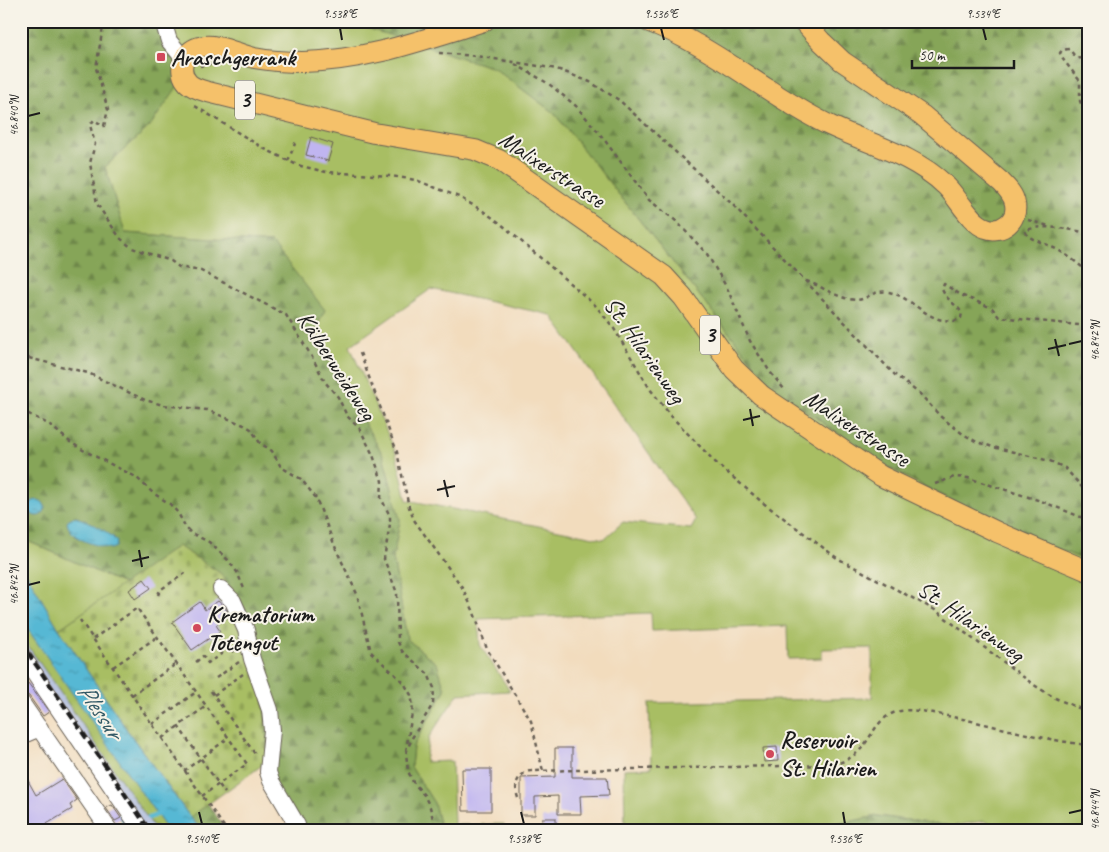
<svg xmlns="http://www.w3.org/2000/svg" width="1109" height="852" viewBox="0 0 1109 852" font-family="Caveat,sans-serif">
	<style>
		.railway { fill: #bac4de }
		.green { fill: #a8be63; stroke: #626d40; fill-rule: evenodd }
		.forest { fill: url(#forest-firs); stroke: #51603a; fill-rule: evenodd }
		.cemetery { fill: url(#cemetery-stones); stroke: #626d40 }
		.water { fill: url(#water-ripples); stroke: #396a78 }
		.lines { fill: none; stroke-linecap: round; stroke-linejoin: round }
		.stream { stroke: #56b8d4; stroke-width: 4.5 }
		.building { fill: #c0b5f0 }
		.minor-casing { stroke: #675f54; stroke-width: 18 }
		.major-casing { stroke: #675f54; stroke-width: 22 }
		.path { stroke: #675f54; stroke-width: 2.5; stroke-dasharray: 4 4; stroke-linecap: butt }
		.minor { stroke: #fff; stroke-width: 16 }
		.major { stroke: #f5c16b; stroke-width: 20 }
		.rail { stroke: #1c1c1c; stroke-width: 4; stroke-dasharray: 8 4; stroke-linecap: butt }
		.ticks { fill: none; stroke: #1c1c1c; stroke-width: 2 }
		.poi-dot { fill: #d1495b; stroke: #f7f3e8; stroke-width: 2 }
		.labels { text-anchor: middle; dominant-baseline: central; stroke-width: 4; stroke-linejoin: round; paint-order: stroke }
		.shield { fill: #f7f3e8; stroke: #5e5c59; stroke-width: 1 }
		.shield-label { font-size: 22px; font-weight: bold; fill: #1c1c1c }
		.poi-label { font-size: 24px; font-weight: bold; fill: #1c1c1c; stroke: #f7f3e8; text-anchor: start }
		.street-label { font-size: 24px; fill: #1c1c1c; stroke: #f7f3e8 }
		.water-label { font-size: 25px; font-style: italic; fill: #335a66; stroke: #f7f3e8 }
		.neatline { fill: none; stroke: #1c1c1c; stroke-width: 2 }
		.ticks-label { font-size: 12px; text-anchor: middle; fill: #1c1c1c }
	</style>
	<defs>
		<pattern id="forest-firs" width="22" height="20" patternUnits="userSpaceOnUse" patternTransform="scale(1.25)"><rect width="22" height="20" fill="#86a559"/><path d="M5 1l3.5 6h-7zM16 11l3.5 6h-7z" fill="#6d8649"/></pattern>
		<pattern id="cemetery-stones" width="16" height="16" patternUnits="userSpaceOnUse" patternTransform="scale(1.25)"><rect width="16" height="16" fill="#a8be63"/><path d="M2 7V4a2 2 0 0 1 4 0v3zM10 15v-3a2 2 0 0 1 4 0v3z" fill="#90a355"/></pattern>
		<pattern id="water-ripples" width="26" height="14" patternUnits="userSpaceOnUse" patternTransform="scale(1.25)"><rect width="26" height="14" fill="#56b8d4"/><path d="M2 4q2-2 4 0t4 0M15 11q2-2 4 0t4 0" fill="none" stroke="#4695ab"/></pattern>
	</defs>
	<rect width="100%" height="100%" fill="#f7f3e8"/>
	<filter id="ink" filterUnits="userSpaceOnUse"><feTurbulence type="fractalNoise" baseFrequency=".02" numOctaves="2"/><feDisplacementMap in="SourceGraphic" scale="10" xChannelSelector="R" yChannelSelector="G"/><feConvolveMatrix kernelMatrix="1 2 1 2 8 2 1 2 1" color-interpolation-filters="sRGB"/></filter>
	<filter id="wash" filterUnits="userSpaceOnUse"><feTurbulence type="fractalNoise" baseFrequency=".0096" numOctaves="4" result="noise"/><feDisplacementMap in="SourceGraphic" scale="20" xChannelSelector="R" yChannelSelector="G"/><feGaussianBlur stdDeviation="1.12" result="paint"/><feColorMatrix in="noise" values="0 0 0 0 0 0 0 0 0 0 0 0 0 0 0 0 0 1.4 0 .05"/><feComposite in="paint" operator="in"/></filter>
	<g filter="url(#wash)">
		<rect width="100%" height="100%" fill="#f2dcbd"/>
		<!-- railway -->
		<path class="railway" d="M 21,636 L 153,826 L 146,831 L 21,654 Z"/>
		<!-- green -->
		<path class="green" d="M 163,21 L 345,21 L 494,68 L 554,113 L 774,389 L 886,466 L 1001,527 L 1088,561 L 1088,831 L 1021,831 L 983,821 L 952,826 L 877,816 L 805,831 L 625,831 L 624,769 L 651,768 L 649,703 L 872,698 L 872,648 L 822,649 L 822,658 L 788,659 L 787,626 L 652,631 L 651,613 L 478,619 L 480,645 L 510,691 L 458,694 L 429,737 L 425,762 L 452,761 L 454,825 L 504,824 L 505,831 L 441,831 L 434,803 L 411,767 L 413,746 L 445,690 L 437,664 L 407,639 L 393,558 L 400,520 L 383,455 L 313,335 L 272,243 L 125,233 L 105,167 L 150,126 ZM 431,289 L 551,315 L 696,520 L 691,529 L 623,522 L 604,539 L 407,500 L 396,453 L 350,346 Z
			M 21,538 L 124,584 L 59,629 L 21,564 Z
			M 21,619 L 157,813 L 168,831 L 160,831 L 155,825 L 153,826 L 21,636 Z"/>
		<!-- forest -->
		<path class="forest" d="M 21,21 L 163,21 L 184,77 L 150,126 L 105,167 L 125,233 L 272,243 L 325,310 L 313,335 L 383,455 L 400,520 L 393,558 L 407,639 L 437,664 L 445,690 L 413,746 L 411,767 L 434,803 L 441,831 L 298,831 L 271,781 L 249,641 L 248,614 L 220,573 L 178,546 L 124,584 L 21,538 ZM 77,517 L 91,524 L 115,538 L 105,547 L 76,537 Z
			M 345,21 L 1088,21 L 1088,561 L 1001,527 L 886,466 L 774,389 L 554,113 L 494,68 Z
			M 208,804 L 227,831 L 202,831 L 190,817 Z
			M 877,816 L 952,826 L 950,831 L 805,831 Z"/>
		<!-- cemetery -->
		<path class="cemetery" d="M 178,546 L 220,573 L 248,614 L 248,636 L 263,688 L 268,761 L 190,817 L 127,730 L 59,629 Z"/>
		<!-- water -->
		<path class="water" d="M29 508a8 8 0 1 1 16 0a8 8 0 1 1-16 0Z
			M 74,517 C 84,518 112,533 117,542 L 116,547 L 111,549 C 94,544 72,541 67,523 L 69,519 Z
			M 21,564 L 59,629 L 127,730 L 190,817 L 202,831 L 168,831 L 29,631 L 21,619 Z"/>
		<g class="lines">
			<!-- stream -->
			<path class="stream" d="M 121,815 L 130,831
				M 149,818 L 161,813"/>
		</g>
		<g id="blocks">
			<!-- building -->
			<path class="building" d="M 311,137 L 333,144 L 328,161 L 306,155 Z
				M 144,579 L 151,588 L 135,599 L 129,590 Z
				M 218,601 L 225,607 L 229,616 L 216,625 L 220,631 L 192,650 L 172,622 L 200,602 L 205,610 Z
				M 28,683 L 49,712 L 43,716 L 29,696 L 21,692 L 21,688 Z
				M 777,747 L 778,761 L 764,762 L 763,748 Z
				M 555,748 L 572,748 L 572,777 L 607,777 L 609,795 L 580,796 L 581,814 L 558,814 L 558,796 L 535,797 L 535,815 L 521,815 L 521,778 L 555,777 Z
				M 21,768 L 36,795 L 62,779 L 77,800 L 70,805 L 72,809 L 45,825 L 51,831 L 21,831 Z
				M 462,769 L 491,769 L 491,811 L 463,811 Z
				M 112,805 L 121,818 L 115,821 L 106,808 Z
				M 542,818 L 556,818 L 556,831 L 543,831 Z"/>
		</g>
	</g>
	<g filter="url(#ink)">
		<use href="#blocks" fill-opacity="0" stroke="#675f54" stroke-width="1"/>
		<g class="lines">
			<defs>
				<path id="minor" d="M 163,21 L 169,41 L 184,59
					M 221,589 L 233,601 L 246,630 L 252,659 L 270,710 L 272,730 L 268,772 L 271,781 L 297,825 L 298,831
					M 21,654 L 142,831
					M 21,702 L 110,831
					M 21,736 L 40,728"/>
				<path id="major" d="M 484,21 C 425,39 366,61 303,62 C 287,62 270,61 254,58 C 237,54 216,42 199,47 C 184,52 176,70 188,83 C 193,88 201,90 208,92 L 374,133 L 475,150 L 499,160 L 664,276 L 683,297 L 734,369 L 761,395 L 881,476 L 997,532 L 1088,571
					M 647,21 C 691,37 730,65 769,90 C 789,103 809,116 831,126 C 869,144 914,155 945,185 C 958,197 970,223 986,228 C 1002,234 1018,220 1015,204 C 1014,195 1007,188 1001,182 L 922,115 L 842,61 L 821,41 L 803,21"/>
			</defs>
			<!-- minor casing -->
			<use href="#minor" class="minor-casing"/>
			<!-- major casing -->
			<use href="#major" class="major-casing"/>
			<!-- path -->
			<path class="path" d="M 104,21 L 96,68 L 108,110 L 104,126 L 94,120 L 90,125 L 95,144 L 90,163 L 97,204 L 120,238 L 132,248 L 171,261 L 179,267 L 201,271 L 286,315 L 312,357 L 325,382 L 338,397 L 347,416 L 360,429 L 373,455 L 382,481 L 381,498 L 390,516 L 390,524 L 384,559 L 397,593 L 398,642 L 402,651 L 428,674 L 434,688 L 433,704 L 412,738 L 406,753 L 408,771 L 413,782 L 424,795 L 430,807 L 436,831
				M 363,21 L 401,28
				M 439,53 L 476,56 L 557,69 L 590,82 L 619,100 L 732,204 L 895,375 L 920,394 L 941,417 L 963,434 L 977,442 L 993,447 L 1050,461 L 1065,468 L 1088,494
				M 1088,63 L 1074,55 L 1069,49 L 1062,50 L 1060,53 L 1062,58 L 1080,81 L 1080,101 L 1088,123
				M 515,64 L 549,84 L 576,106 L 600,134 L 649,200 L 676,221 L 707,254 L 727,288 L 750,341 L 770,372 L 784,389
				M 200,66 L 212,64
				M 195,106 L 263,148 L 297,165 L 326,172 L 391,176 L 416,180 L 459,197 L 483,211 L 500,223 L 595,305 L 613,327 L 650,389 L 671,416 L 715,462 L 762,502 L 837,558 L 935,610 L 1034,685 L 1055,698 L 1088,712
				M 288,161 L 296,141
				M 1028,220 L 1049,226
				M 1088,233 C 1074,230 1035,222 1025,232 C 1029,238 1035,240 1041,242 C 1064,252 1070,257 1088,272
				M 806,281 C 822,286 838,299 856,300 C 868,300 873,289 889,292 C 907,296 920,312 936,318 C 942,321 950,320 955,321 L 961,318 L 962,313 C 956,304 946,300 942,289 L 944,284 L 961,295 L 992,308 L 999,317 L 1088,326
				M 360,353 L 397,452 L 409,507 L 414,520 L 462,587 L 473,610 L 487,649 L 531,721 L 543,771
				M 21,356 L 88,373 L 145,400 L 163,405 L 207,410 L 244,425 L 251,429 L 260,443 L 272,451 L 281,467 L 301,479 L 316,498 L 336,549 L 357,594 L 371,652 L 404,683 L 411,695 L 413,706 L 406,751
				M 21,410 L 50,425 L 70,442 L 83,450 L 136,477 L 153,493 L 170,504 L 178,513 L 186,528 L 191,533 L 209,542 L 228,560 L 237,572 L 245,591
				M 935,484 L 954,477 L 968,478 L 1041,501 L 1088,520
				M 158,595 L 160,590 L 187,572
				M 80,620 L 152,724 L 227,831
				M 93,639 L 137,608 L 247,764 L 202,796
				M 196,662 L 203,656 L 208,663 L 231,647 L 235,654
				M 113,667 L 157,637
				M 216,678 L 239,662
				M 211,691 L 255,754
				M 132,695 L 176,664
				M 214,695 L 243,674
				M 152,724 L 196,692
				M 178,726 L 225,793
				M 162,738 L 205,707
				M 184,771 L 227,739
				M 518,798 C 514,786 516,775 530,771 L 833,765 C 843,762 852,758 860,750 C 872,737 877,718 896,712 C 914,707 935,714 953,717 C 997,726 1043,740 1088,745"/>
			<!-- minor -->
			<use href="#minor" class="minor"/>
			<!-- major -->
			<use href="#major" class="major"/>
			<!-- rail -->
			<path class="rail" d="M 21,643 L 150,831"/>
		</g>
	</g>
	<!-- ticks -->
	<path class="ticks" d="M 340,28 L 342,40M 661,28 L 664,40M 983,28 L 986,40M 28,116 L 40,113M 1055,339 L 1059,356M 1069,344 L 1082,341M 1048,349 L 1066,345M 750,409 L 753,426M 743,420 L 760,416M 444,480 L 448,497M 437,490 L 455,486M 139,550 L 142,567M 132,561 L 149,557M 28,585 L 40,582M 199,812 L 202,824M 521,812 L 524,824M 843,812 L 845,824M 1069,813 L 1082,810"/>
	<!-- markers -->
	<g class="poi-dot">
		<rect x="156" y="52" width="10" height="10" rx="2.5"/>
		<circle cx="197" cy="628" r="5"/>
		<circle cx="770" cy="754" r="5"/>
	</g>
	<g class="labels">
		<!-- shield labels -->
		<g class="shield">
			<rect x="235" y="80.5" width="20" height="39" rx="4"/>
			<rect x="700" y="315.5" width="20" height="39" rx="4"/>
		</g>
		<g class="shield-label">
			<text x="245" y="100">3</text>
			<text x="710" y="335">3</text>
		</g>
		<!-- poi labels -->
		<g class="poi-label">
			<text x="171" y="57">Araschgerrank</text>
			<text x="207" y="614">Krematorium<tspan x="207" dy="28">Totengut</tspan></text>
			<text x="780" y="740">Reservoir<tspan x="780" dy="28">St. Hilarien</tspan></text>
		</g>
		<!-- street labels -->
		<g class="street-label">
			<text transform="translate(552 169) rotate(33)">Malixerstrasse</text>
			<text transform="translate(645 350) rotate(55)">St. Hilarienweg</text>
			<text transform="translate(337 366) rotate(57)">Kälberweideweg</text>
			<text transform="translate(857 428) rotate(33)">Malixerstrasse</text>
			<text transform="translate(971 621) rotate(35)">St. Hilarienweg</text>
		</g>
		<!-- water labels -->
		<g class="water-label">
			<text transform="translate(100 711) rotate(56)">Plessur</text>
		</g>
	</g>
	<!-- margin -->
	<rect width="1109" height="852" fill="none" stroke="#f7f3e8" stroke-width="55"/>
	<!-- scale -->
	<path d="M912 60v8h102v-8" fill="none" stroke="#1c1c1c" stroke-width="2.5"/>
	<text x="919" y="60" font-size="15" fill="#1c1c1c" stroke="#f7f3e8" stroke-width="4" paint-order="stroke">50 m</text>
	<rect x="28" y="28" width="1054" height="796" class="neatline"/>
	<g class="ticks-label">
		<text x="340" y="18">9.538°E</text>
		<text x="661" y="18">9.536°E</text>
		<text x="983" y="18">9.534°E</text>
		<text transform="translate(14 116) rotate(-90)" y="4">46.840°N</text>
		<text transform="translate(1095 341) rotate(-90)" y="4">46.842°N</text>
		<text transform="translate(14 585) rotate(-90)" y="4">46.842°N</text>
		<text transform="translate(1095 810) rotate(-90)" y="4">46.844°N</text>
		<text x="202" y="843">9.540°E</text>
		<text x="524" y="843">9.538°E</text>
		<text x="845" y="843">9.536°E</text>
	</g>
</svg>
